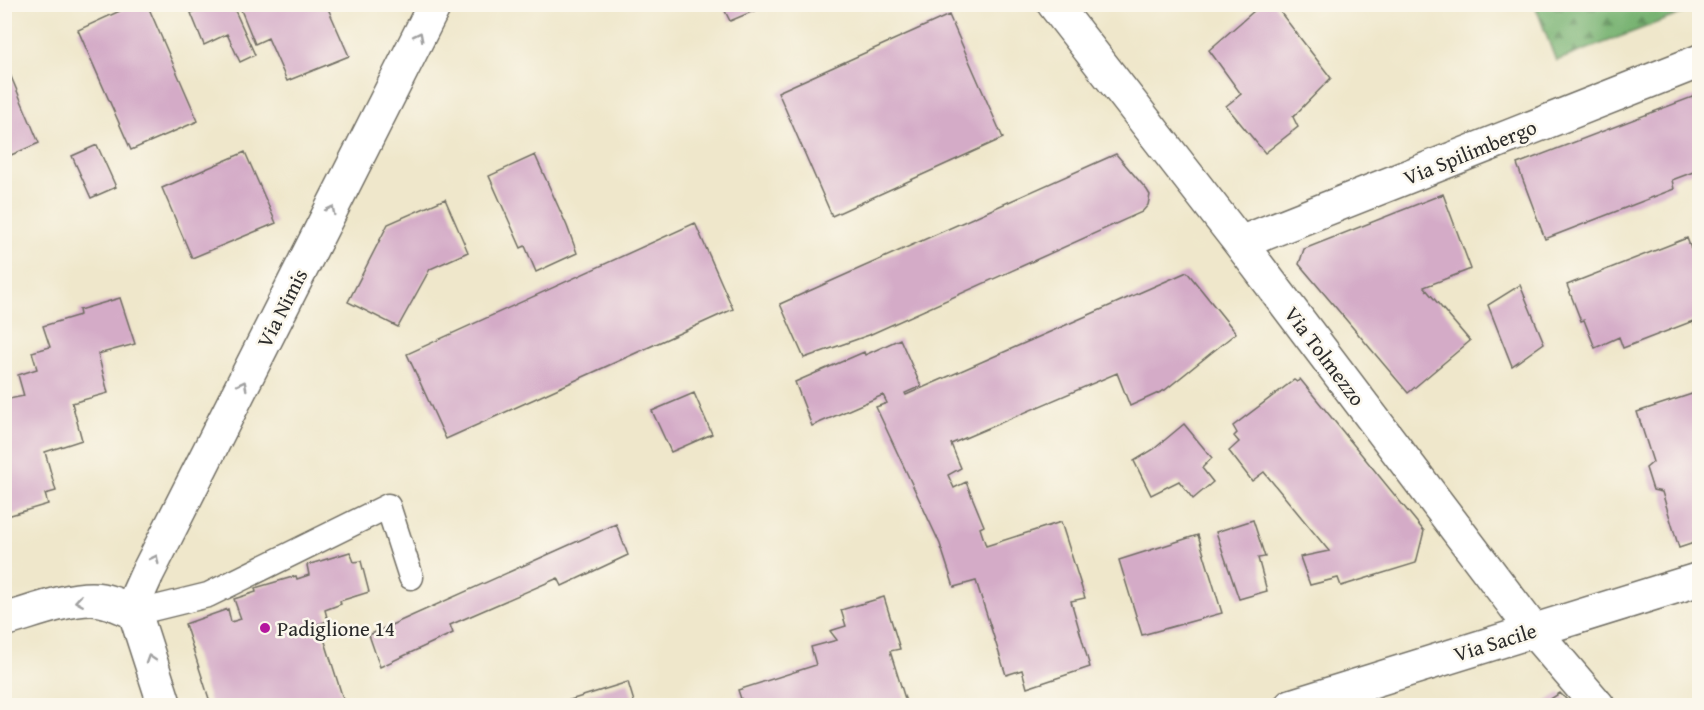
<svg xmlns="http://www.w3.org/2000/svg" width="1704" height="710" viewBox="0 0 1704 710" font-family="'Gentium Book Plus',serif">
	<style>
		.forest { fill: url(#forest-firs); stroke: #516e4e; stroke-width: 1.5 }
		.building { fill: #d4abc7 }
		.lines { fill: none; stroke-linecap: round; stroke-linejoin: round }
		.lane-casing { stroke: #706d63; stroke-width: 27 }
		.street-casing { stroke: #706d63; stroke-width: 36 }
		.lane { stroke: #fff; stroke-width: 24 }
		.street { stroke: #fff; stroke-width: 33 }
		.oneway { stroke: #a0a0a0 }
		.poi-dot { fill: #b5179e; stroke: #fbf7ec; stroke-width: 2 }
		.labels { text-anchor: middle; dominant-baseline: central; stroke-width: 5; stroke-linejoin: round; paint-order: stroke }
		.street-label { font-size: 21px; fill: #2b2b2b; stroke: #fbf7ec }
		.poi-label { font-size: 21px; fill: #2b2b2b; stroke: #fbf7ec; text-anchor: start }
	</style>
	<defs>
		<pattern id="forest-firs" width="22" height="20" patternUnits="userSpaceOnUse" patternTransform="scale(1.5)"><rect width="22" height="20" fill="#77b271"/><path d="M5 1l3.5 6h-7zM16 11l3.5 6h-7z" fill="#62915d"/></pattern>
	</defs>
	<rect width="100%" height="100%" fill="#fbf7ec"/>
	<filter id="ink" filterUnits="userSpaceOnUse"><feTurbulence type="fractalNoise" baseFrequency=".0167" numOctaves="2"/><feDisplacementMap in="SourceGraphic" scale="12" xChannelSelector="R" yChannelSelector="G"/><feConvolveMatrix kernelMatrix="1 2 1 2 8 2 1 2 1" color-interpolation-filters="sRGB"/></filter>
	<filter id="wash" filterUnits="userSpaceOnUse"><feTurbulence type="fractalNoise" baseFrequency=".008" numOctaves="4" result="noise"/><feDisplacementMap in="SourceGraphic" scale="24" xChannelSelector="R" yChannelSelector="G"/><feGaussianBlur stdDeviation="1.35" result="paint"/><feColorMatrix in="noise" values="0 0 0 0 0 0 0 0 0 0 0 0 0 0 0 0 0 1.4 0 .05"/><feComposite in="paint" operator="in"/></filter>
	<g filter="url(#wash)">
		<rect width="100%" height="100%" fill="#efe7cb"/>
		<!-- forest -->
		<path class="forest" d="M 1699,4 L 1699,7 L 1556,61 L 1535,5 Z"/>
		<g id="blocks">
			<!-- building -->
			<path class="building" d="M 135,4 L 147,4 L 198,121 L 131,150 L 78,30 Z
				M 207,4 L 232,4 L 255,55 L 240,62 L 227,34 L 204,45 L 191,13 Z
				M 241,4 L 326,4 L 349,56 L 287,81 L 268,38 L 255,44 L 239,5 Z
				M 1262,4 L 1274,4 L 1331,78 L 1293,117 L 1298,127 L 1265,153 L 1226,106 L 1241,94 L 1209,50 Z
				M 722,5 L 768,5 L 730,21 Z
				M 949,15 L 1003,138 L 832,216 L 778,92 Z
				M 4,60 L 39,143 L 4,158 Z
				M 1700,94 L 1700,180 L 1696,171 L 1672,180 L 1674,189 L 1545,239 L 1517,164 Z
				M 97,145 L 116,187 L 91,198 L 72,156 Z
				M 245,152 L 276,223 L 192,258 L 162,188 Z
				M 1116,154 L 1147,190 L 1150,195 L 1148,205 L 1142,212 L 869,335 L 804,358 L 780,304 Z
				M 535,155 L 567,226 L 577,253 L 536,272 L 525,246 L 521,248 L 489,176 Z
				M 1443,194 L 1471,269 L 1424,287 L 1470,341 L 1408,393 L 1299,264 L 1304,249 Z
				M 445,199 L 468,252 L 430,269 L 398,327 L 348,302 L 388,224 Z
				M 695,223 L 733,309 L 446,439 L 407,354 Z
				M 1687,238 L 1700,273 L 1700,340 L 1693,321 L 1623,348 L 1619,337 L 1595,348 L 1584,320 L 1581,321 L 1567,285 Z
				M 1187,272 L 1236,333 L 1165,390 L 1130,406 L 1117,373 L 951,444 L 961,468 L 948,475 L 954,488 L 966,482 L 984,526 L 980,528 L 986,546 L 1061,522 L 1085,598 L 1071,601 L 1090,667 L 1027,688 L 1022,670 L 1006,675 L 976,581 L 954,587 L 940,544 L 876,407 L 887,403 L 883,395 L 812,426 L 795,382 L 864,352 L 865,355 L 900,339 L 921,386 L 905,393 L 906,395 Z
				M 1520,285 L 1544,343 L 1512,366 L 1488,305 Z
				M 120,298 L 135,344 L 98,354 L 108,393 L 72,403 L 82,440 L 45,452 L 56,491 L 45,494 L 48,504 L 4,517 L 4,420 L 8,419 L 4,400 L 24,396 L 18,375 L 37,369 L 32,352 L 50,347 L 43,326 L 80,315 L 79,310 Z
				M 1300,379 L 1424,531 L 1416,563 L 1341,586 L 1338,578 L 1310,585 L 1300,557 L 1329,551 L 1264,472 L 1252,481 L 1229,451 L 1239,442 L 1234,436 L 1237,433 L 1233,426 L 1294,380 L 1297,382 Z
				M 1698,392 L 1700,398 L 1700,541 L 1679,548 L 1662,492 L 1653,490 L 1646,468 L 1653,462 L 1637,412 Z
				M 694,393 L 712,434 L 671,452 L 652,411 Z
				M 1184,424 L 1212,458 L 1202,468 L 1213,482 L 1193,499 L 1179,481 L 1151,495 L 1134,461 L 1154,449 Z
				M 1253,520 L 1265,557 L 1258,558 L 1267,591 L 1239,599 L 1216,532 Z
				M 616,524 L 628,555 L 562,586 L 558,578 L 450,625 L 453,633 L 380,667 L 369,635 Z
				M 1198,535 L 1222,613 L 1142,635 L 1119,560 Z
				M 350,552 L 354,562 L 361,561 L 369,592 L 340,601 L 341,604 L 325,610 L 328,621 L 312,626 L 314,634 L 322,632 L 345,705 L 211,705 L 185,624 L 228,609 L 231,622 L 241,619 L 234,599 L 256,592 L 255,588 L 296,576 L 297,579 L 309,575 L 307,565 Z
				M 884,597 L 900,649 L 890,651 L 907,705 L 743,705 L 738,690 L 816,665 L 811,647 L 837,640 L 830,631 L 846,626 L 841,610 Z
				M 628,682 L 635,705 L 554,705 Z
				M 1560,693 L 1572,705 L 1541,705 Z"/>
		</g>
	</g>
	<g filter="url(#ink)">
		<use href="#blocks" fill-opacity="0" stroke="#706d63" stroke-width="1.5"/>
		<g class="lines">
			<defs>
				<path id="lane" d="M 135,613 L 208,595 L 388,506 L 411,577"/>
				<path id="street" d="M 1054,4 L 1240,243 L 1533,630 L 1598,706
					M 1240,243 L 1700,61
					M 135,613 L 138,594 L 147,574 L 435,4
					M 4,620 C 30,613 65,599 91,599 C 106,599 121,606 135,613 L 165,706
					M 1291,706 L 1700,579"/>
			</defs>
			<!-- lane casing -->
			<use href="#lane" class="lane-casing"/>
			<!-- street casing -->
			<use href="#street" class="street-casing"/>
			<!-- lane -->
			<use href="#lane" class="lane"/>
			<!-- street -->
			<use href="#street" class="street"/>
		</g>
		<!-- one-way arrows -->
		<defs><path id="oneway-chevron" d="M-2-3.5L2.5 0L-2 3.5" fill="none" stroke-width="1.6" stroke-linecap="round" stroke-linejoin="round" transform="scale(1.5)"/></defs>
		<g class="oneway">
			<use href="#oneway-chevron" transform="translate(419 36) rotate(-63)"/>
			<use href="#oneway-chevron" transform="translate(331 210) rotate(-63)"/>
			<use href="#oneway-chevron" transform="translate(243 385) rotate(-63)"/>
			<use href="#oneway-chevron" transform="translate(155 559) rotate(-63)"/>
			<use href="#oneway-chevron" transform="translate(79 601) rotate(171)"/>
			<use href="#oneway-chevron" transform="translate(150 659) rotate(-108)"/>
		</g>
	</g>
	<!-- markers -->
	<circle class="poi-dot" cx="265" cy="628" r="6"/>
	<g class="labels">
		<!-- street labels -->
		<g class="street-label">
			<text transform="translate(1470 152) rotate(-22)">Via Spilimbergo</text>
			<text transform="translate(282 308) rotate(-63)">Via Nimis</text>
			<text transform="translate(1325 356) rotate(53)">Via Tolmezzo</text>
			<text transform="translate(1495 642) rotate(-17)">Via Sacile</text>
		</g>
		<!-- poi labels -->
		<g class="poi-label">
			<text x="277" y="628">Padiglione 14</text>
		</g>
	</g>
	<!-- margin -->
	<rect width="1704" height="710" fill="none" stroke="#fbf7ec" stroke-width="24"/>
</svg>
